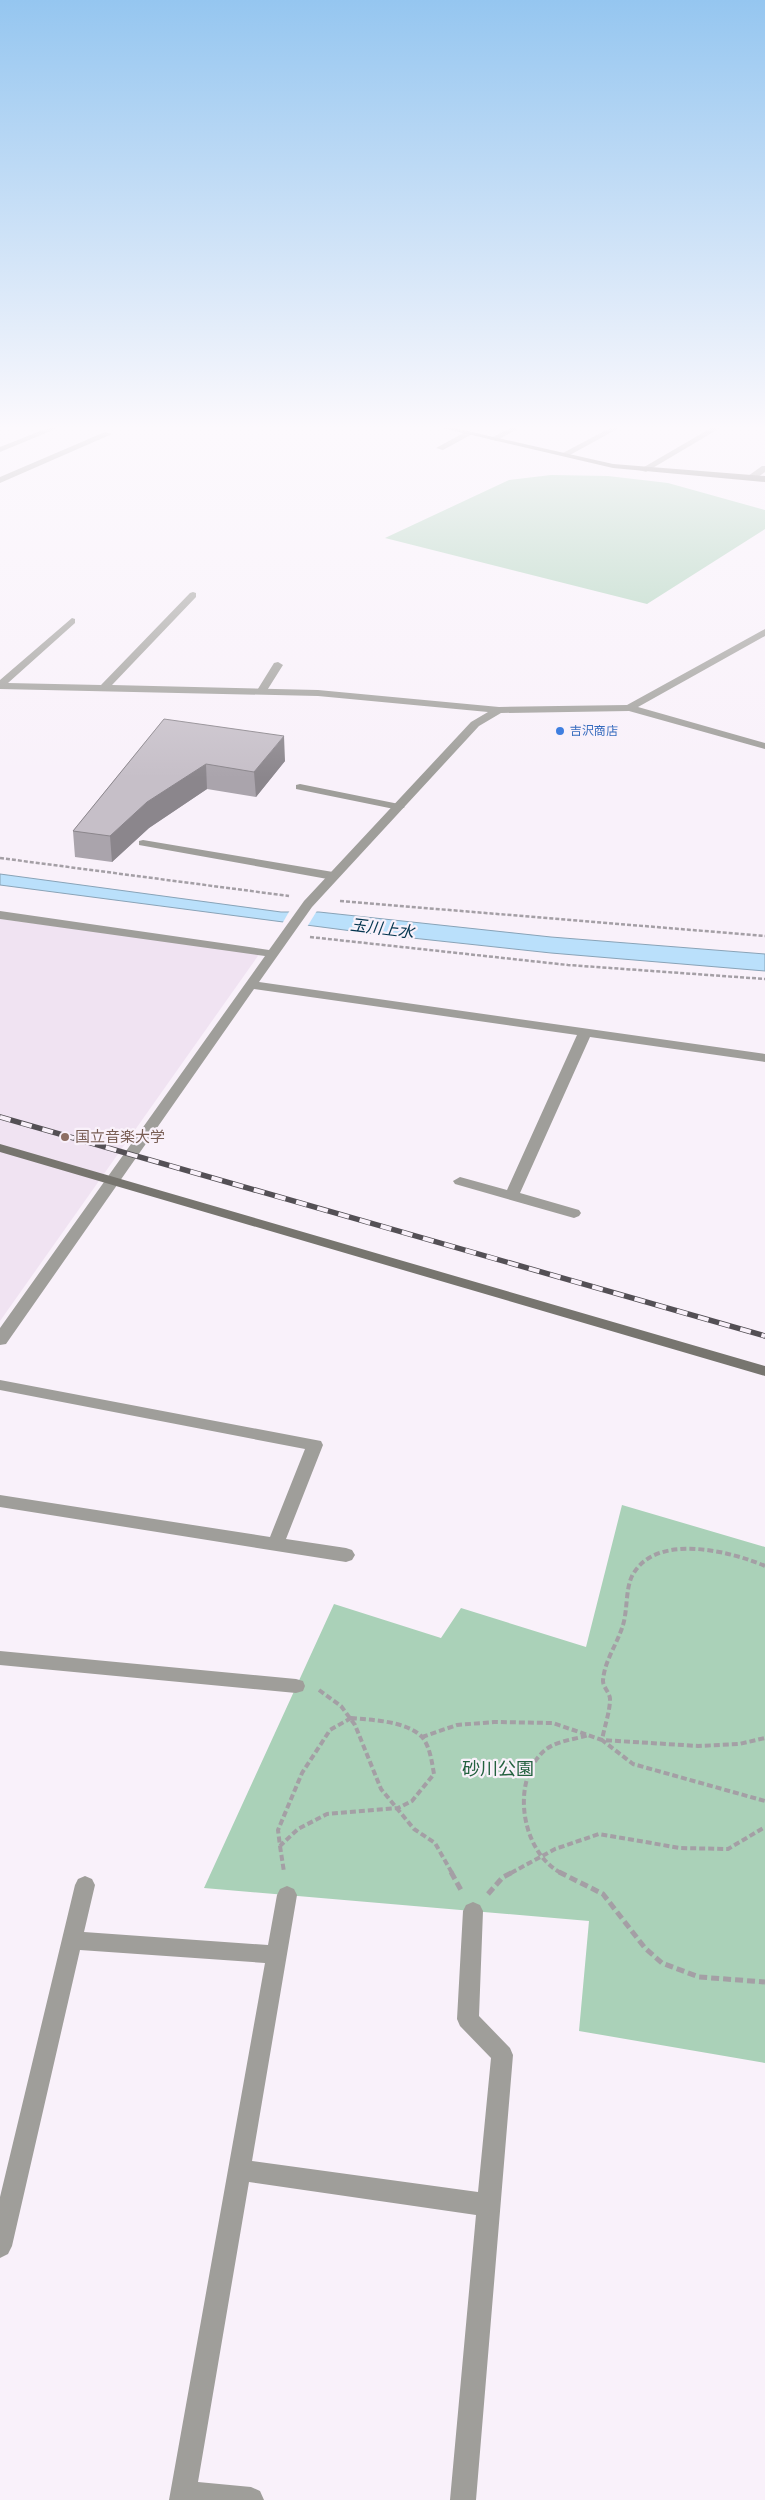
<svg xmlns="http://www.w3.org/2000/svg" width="765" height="2500" viewBox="0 0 765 2500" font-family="'Alegreya Sans','Noto Sans JP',sans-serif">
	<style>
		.built { fill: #f0e3f2 }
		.green { fill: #aad1b8 }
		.water { fill: #bae0fb; stroke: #89a3b7 }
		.pier { fill: #f9f1fa }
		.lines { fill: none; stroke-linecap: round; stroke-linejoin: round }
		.path-far2 { stroke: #a49fa5; stroke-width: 2.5; stroke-dasharray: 4 2; stroke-linecap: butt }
		.path-far1 { stroke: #a49fa5; stroke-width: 4; stroke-dasharray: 6 3; stroke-linecap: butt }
		.path { stroke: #a49fa5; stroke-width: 5; stroke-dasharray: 8 4; stroke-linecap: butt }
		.lane { fill: #9f9e9a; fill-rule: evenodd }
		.street { fill: #9f9e9a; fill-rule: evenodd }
		.secondary { fill: #77756f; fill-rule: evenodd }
		.rail-casing { stroke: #545055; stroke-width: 5.5 }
		.rail { stroke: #f9f1fa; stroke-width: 4; stroke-dasharray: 11; stroke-linecap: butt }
		.wall { fill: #aaa4ac }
		.shaded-wall { fill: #8b868c }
		.building { fill: #c6bfc8; stroke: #8b868c }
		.shop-dot { fill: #3f7fe0; stroke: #f9f1fa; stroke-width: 2 }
		.education-dot { fill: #8d6e63; stroke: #f9f1fa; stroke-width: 2 }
		.labels { text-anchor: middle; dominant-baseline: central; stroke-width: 4.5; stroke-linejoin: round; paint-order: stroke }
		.far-shop-label { font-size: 12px; fill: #366cbe; stroke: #f9f1fa; text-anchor: start }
		.education-label { font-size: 15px; fill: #785e54; stroke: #f9f1fa; text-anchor: start }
		.water-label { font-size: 16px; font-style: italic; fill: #03354f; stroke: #f9f1fa }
		.near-park-label { font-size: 18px; fill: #23613f; stroke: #f9f1fa }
	</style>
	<rect width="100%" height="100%" fill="#f9f1fa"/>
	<!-- built -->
	<path class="built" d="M 0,919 L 260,953 L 0,1321 Z"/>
	<!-- green -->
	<path class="green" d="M 551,475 L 608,476 L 668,483 L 765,510 L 765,529 L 647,604 L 385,538 L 509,480 Z
		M 622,1505 L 765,1547 L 765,2063 L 579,2031 L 589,1921 L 204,1888 L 334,1604 L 441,1638 L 461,1608 L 586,1647 Z"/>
	<!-- water -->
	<path class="water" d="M 0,874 L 281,912 L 319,912 L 551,937 L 765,954 L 765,971 L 551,953 L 375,934 L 0,885 Z"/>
	<!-- pier -->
	<path class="pier" d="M 318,909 L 307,927 L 282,924 L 290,910 Z"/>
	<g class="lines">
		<!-- path-far2 -->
		<path class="path-far2" d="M 0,858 L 289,896
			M 340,901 L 765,936
			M 310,937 L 568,965 L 765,979"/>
		<!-- path-far1 -->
		<path class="path-far1" d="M 765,1566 C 730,1551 655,1532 632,1576 C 625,1591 628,1612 622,1628 C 616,1646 604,1662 603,1681 C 603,1687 610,1693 610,1699 C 610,1712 604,1728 602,1740 L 633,1764 L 765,1801
			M 319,1690 L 341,1706 L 355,1725 L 381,1789 L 414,1829 L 435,1843 L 452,1873
			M 351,1718 C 372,1720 407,1721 422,1737 C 430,1746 432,1763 434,1774 L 412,1801 L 398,1808 L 327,1814 L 298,1829 L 280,1846 L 278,1830 L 302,1773 L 330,1730 Z
			M 422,1737 L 457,1725 L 494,1722 L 553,1723 L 602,1740 L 698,1746 L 739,1744 L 765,1738
			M 280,1846 L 284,1872
			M 511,1873 L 555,1849 L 599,1834 L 680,1848 L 728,1849 L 765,1827
			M 561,1873 C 523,1853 511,1787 540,1755 C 551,1741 573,1740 589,1735"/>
		<!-- path -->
		<path class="path" d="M 451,1872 L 461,1890
			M 559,1872 L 603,1894 L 645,1948 L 662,1963 L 699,1977 L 765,1982
			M 488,1894 L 503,1877 L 513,1872"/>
		<!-- lane -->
		<path class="lane" d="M 610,428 L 619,428 L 568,456 L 561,454 Z
			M 105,432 L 112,434 L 0,483 L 0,477 Z
			M 762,466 L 765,466 L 765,472 L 754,480 L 748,480 L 748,476 Z
			M 278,662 L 283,665 L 266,692 L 257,694 L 256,692 L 274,663 Z
			M 300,784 L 399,804 L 405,807 L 399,810 L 296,789 L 296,785 Z
			M 143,840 L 333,872 L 339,876 L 333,880 L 139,845 L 139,841 Z"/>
		<!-- street -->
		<path class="street" d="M 48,428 L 58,428 L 0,452 L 0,447 Z
			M 510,428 L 519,428 L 496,441 L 489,439 Z
			M 711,428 L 720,428 L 646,472 L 639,470 Z
			M 467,431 L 474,433 L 443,450 L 436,448 Z
			M 193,592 L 196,593 L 196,597 L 112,685 L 318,690 L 499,707 L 627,705 L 765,629 L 765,636 L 638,707 L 765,743 L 765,749 L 629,711 L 501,713 L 479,726 L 312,907 L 259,982 L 765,1054 L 765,1062 L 590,1037 L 520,1193 L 579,1210 L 581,1213 L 579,1216 L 574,1218 L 455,1184 L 453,1181 L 460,1177 L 507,1190 L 577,1035 L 254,989 L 6,1344 L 0,1345 L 0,1328 L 265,956 L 0,919 L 0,911 L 269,950 L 304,901 L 471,722 L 488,712 L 318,696 L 0,689 L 0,680 L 72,618 L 75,619 L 75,623 L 8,683 L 101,685 L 190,593 Z
			M 0,1380 L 321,1441 L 323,1445 L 286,1539 L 346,1548 L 352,1550 L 355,1555 L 352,1560 L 346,1562 L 0,1507 L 0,1495 L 270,1537 L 305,1449 L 0,1390 Z
			M 0,1651 L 296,1679 L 303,1681 L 305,1686 L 303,1691 L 296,1693 L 0,1665 Z
			M 85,1876 L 92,1879 L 95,1885 L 84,1932 L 268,1945 L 277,1895 L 280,1889 L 287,1886 L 294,1889 L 297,1895 L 252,2161 L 478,2192 L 491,2058 L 460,2026 L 457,2019 L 463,1911 L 466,1905 L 473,1902 L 480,1905 L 483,1911 L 479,2016 L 510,2048 L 513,2055 L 476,2500 L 450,2500 L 476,2215 L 249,2182 L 198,2482 L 251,2487 L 260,2491 L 264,2500 L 169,2500 L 265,1963 L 80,1950 L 12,2246 L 8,2254 L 0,2258 L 0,2197 L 75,1885 L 78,1879 Z"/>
		<!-- secondary -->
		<path class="secondary" d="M 442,428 L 454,428 L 613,464 L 765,476 L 765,482 L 613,468 Z
			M 0,1144 L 765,1366 L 765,1376 L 0,1152 Z"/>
		<defs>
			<path id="rail" d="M 0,1117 L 765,1336"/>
		</defs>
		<!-- rail casing -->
		<use href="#rail" class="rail-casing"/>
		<!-- rail -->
		<use href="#rail" class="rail"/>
	</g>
	<!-- wall -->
	<path class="wall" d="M 164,719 L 285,761 L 256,797 L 207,789 L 149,828 L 112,862 L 75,857 L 73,831 Z"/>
	<!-- shaded-wall -->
	<path class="shaded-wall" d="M 284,736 L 285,761 L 256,797 L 254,772 Z
		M 206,764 L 207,789 L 149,828 L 112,862 L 110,836 L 147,802 Z"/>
	<!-- building -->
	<path class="building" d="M 164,719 L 284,736 L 254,772 L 206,764 L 147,802 L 110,836 L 73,831 Z"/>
	<!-- sky -->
	<linearGradient id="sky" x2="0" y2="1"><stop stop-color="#95c6f0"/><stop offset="0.55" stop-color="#fcf9fd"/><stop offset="1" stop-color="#fcf9fd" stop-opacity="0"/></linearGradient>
	<rect width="765" height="778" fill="url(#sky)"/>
	<!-- markers -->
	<circle class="shop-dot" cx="560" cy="731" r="5"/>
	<circle class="education-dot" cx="65" cy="1137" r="5"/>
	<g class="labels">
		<!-- far-shop labels -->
		<g class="far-shop-label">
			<text x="570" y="731">吉沢商店</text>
		</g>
		<!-- education labels -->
		<g class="education-label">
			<text x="75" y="1137">国立音楽大学</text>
		</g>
		<!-- water labels -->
		<g class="water-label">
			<text transform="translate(382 929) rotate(7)">玉川上水</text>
		</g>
		<!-- near-park labels -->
		<g class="near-park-label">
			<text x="498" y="1770">砂川公園</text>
		</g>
	</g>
</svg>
